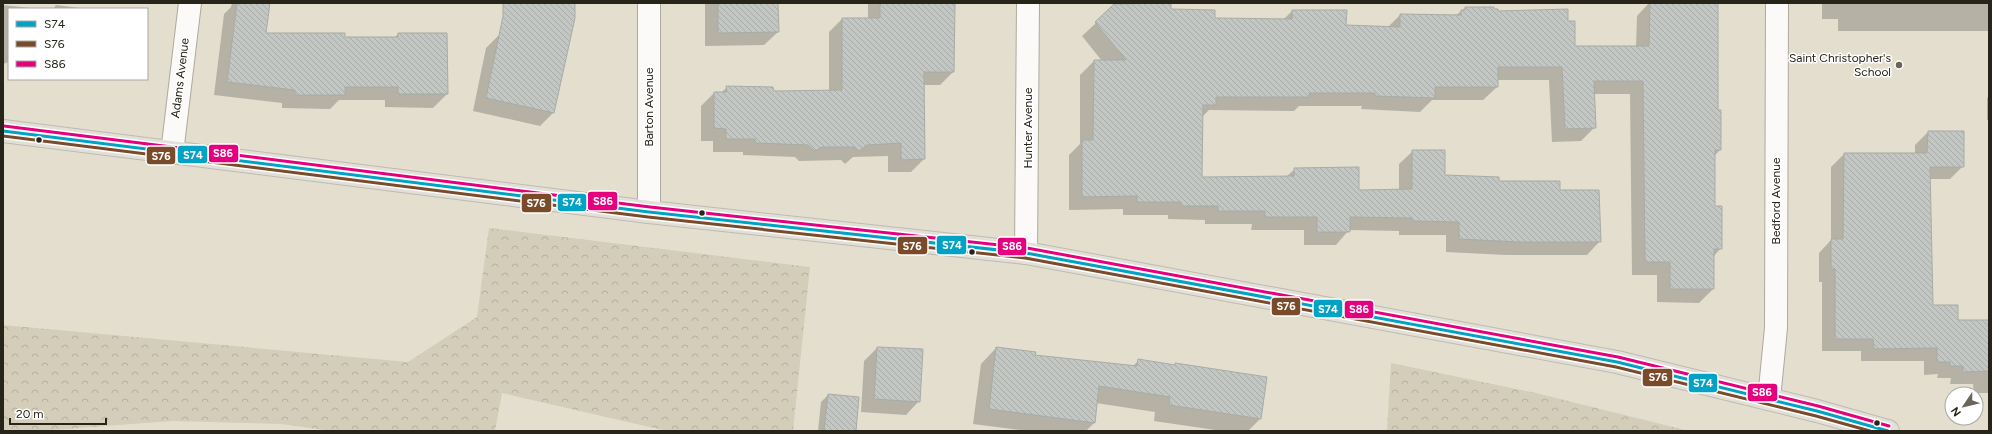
<svg xmlns="http://www.w3.org/2000/svg" width="1992" height="434" viewBox="0 0 1992 434" font-family="Figtree,sans-serif">
	<style>
		.forest { fill: url(#forest-crowns) }
		.shadow { fill: #0003 }
		.building { fill: url(#building-back-hatch); stroke: #a8aba7 }
		.lines { fill: none; stroke-linecap: round; stroke-linejoin: round }
		.minor-casing { stroke: #aeaa9e; stroke-width: 24 }
		.major-casing { stroke: #bdbbb3; stroke-width: 24 }
		.minor { stroke: #fbfaf8; stroke-width: 22 }
		.major { stroke: #e2dfd6; stroke-width: 22 }
		.bus-1-casing { stroke: #fff; stroke-width: 6 }
		.bus-2-casing { stroke: #fff; stroke-width: 6 }
		.bus-3-casing { stroke: #fff; stroke-width: 6 }
		.bus-1 { stroke: #02a2c5; stroke-width: 3 }
		.bus-2 { stroke: #7a4b2a; stroke-width: 3 }
		.bus-3 { stroke: #e5007d; stroke-width: 3 }
		.poi-dot { fill: #696558; stroke: #fff; stroke-width: 1.5 }
		.bus-dot { fill: #272419; stroke: #fff; stroke-width: 1.5 }
		.labels { text-anchor: middle; dominant-baseline: central; stroke-width: 3; stroke-linejoin: round; paint-order: stroke }
		.poi-label { font-size: 12px; fill: #272419; stroke: #fff; text-anchor: end }
		.street-label { font-size: 12px; fill: #272419; stroke: #fff }
		.line-badge { stroke: #fff; stroke-width: 1.5 }
		.badge-label { font-size: 11px; text-anchor: middle; font-weight: bold; fill: #fff }
	</style>
	<defs>
		<pattern id="forest-crowns" width="20" height="18" patternUnits="userSpaceOnUse"><rect width="20" height="18" fill="#d4cdb9"/><path d="M2 6a3 3 0 1 1 6 0M12 15a3 3 0 1 1 6 0" fill="none" stroke="#b6b09e"/></pattern>
		<pattern id="building-back-hatch" width="6" height="6" patternUnits="userSpaceOnUse"><rect width="6" height="6" fill="#c3c7c3"/><path d="M-1 5l2 2M0 0l6 6M5-1l2 2" fill="none" stroke="#a8aba7"/></pattern>
	</defs>
	<rect width="100%" height="100%" fill="#e3dece"/>
	<!-- forest -->
	<path class="forest" d="M 489,228 L 810,267 L 793,431 L 667,431 L 502,393 L 495,431 L 332,431 L 281,424 L 172,421 L 39,431 L 3,431 L 3,325 L 408,362 L 477,317 Z
		M 1391,363 L 1536,393 L 1689,431 L 1387,431 Z"/>
	<!-- shadow -->
	<path class="shadow" d="M 232,3 L 269,3 L 265,34 L 344,38 L 394,38 L 398,34 L 447,94 L 433,108 L 385,107 L 385,100 L 339,100 L 330,109 L 282,108 L 282,103 L 214,95 L 224,14 L 231,7 Z
		M 777,3 L 778,32 L 764,45 L 705,46 L 705,3 Z
		M 868,3 L 954,3 L 953,72 L 940,85 L 923,85 L 924,159 L 911,172 L 888,172 L 888,156 L 853,157 L 845,164 L 841,160 L 799,161 L 795,157 L 743,155 L 743,152 L 713,152 L 713,141 L 701,141 L 701,106 L 714,93 L 721,93 L 727,87 L 773,92 L 829,91 L 829,32 L 842,19 L 868,19 Z
		M 1649,3 L 1717,3 L 1717,111 L 1720,150 L 1714,156 L 1714,207 L 1721,248 L 1713,257 L 1713,289 L 1699,303 L 1657,302 L 1657,275 L 1632,275 L 1630,94 L 1594,94 L 1595,127 L 1581,141 L 1552,142 L 1549,80 L 1497,80 L 1497,87 L 1483,100 L 1432,100 L 1420,112 L 1361,109 L 1362,106 L 1299,106 L 1294,111 L 1209,110 L 1201,118 L 1201,178 L 1286,177 L 1295,169 L 1358,191 L 1399,190 L 1399,164 L 1413,151 L 1444,176 L 1559,191 L 1600,241 L 1587,255 L 1506,255 L 1446,252 L 1446,235 L 1399,235 L 1399,231 L 1349,230 L 1336,245 L 1304,245 L 1304,230 L 1251,230 L 1252,224 L 1205,224 L 1205,220 L 1168,219 L 1168,215 L 1123,215 L 1123,209 L 1069,210 L 1069,155 L 1080,144 L 1080,75 L 1094,61 L 1102,61 L 1082,36 L 1096,23 L 1170,10 L 1214,19 L 1283,20 L 1292,11 L 1345,26 L 1388,27 L 1400,15 L 1455,16 L 1465,8 L 1493,10 L 1497,12 L 1567,22 L 1574,47 L 1636,47 L 1637,16 Z
		M 1822,3 L 1989,3 L 1989,31 L 1838,31 L 1838,19 L 1822,19 Z
		M 3,5 L 39,9 L 9,9 L 9,62 L 3,64 Z
		M 56,5 L 87,9 L 53,9 Z
		M 500,34 L 554,112 L 540,126 L 473,111 L 486,48 Z
		M 1989,96 L 1989,120 L 1987,120 L 1987,98 Z
		M 1928,132 L 1963,132 L 1963,166 L 1950,179 L 1929,179 L 1932,306 L 1957,321 L 1989,321 L 1989,393 L 1974,393 L 1973,384 L 1950,384 L 1951,378 L 1937,378 L 1938,374 L 1924,375 L 1924,361 L 1861,361 L 1861,351 L 1822,351 L 1822,282 L 1819,282 L 1819,253 L 1831,240 L 1831,167 L 1844,154 L 1915,154 L 1915,145 Z
		M 877,348 L 919,401 L 906,415 L 861,412 L 864,361 Z
		M 996,348 L 1034,356 L 1133,366 L 1139,360 L 1174,366 L 1176,364 L 1260,419 L 1248,431 L 1222,431 L 1154,421 L 1155,412 L 1096,403 L 1094,423 L 1086,431 L 1029,431 L 973,424 L 981,364 Z
		M 828,395 L 855,431 L 818,431 L 821,402 Z"/>
	<!-- building -->
	<path class="building" d="M 237,3 L 270,3 L 266,33 L 345,33 L 345,37 L 398,37 L 398,33 L 447,33 L 448,94 L 398,94 L 398,87 L 345,87 L 345,95 L 295,95 L 295,90 L 227,82 Z
		M 503,3 L 575,3 L 575,18 L 554,113 L 486,98 L 503,16 Z
		M 718,3 L 778,3 L 779,32 L 718,33 Z
		M 880,3 L 955,3 L 954,72 L 924,72 L 925,159 L 901,160 L 901,143 L 867,145 L 859,151 L 854,147 L 822,147 L 815,151 L 808,145 L 756,143 L 755,139 L 726,139 L 726,129 L 714,128 L 714,92 L 727,92 L 726,86 L 773,87 L 774,91 L 842,90 L 842,18 L 880,18 Z
		M 1171,3 L 1171,9 L 1215,10 L 1215,18 L 1292,19 L 1292,10 L 1347,10 L 1346,25 L 1400,27 L 1400,14 L 1461,15 L 1461,10 L 1465,10 L 1465,7 L 1494,7 L 1494,9 L 1498,9 L 1498,11 L 1568,9 L 1568,21 L 1575,21 L 1575,46 L 1649,46 L 1650,3 L 1718,3 L 1718,110 L 1721,110 L 1721,150 L 1715,150 L 1715,206 L 1722,206 L 1722,249 L 1714,249 L 1714,289 L 1670,289 L 1670,262 L 1645,262 L 1643,81 L 1594,81 L 1596,128 L 1565,129 L 1562,67 L 1498,67 L 1498,87 L 1435,87 L 1435,98 L 1375,96 L 1375,93 L 1309,93 L 1309,97 L 1216,97 L 1216,105 L 1203,105 L 1202,177 L 1294,176 L 1294,168 L 1359,167 L 1359,190 L 1412,189 L 1412,150 L 1445,150 L 1445,175 L 1499,177 L 1499,181 L 1560,181 L 1560,190 L 1599,190 L 1601,242 L 1520,242 L 1459,239 L 1459,222 L 1412,221 L 1412,218 L 1350,217 L 1350,232 L 1317,232 L 1317,217 L 1265,217 L 1265,211 L 1218,211 L 1218,206 L 1181,206 L 1181,202 L 1137,202 L 1137,196 L 1082,197 L 1082,140 L 1093,140 L 1094,60 L 1126,60 L 1095,22 L 1114,4 Z
		M 1928,131 L 1964,131 L 1964,167 L 1930,167 L 1933,305 L 1958,305 L 1958,320 L 1989,320 L 1989,371 L 1963,372 L 1963,366 L 1950,366 L 1950,362 L 1937,362 L 1937,348 L 1874,349 L 1873,339 L 1835,339 L 1835,269 L 1831,269 L 1831,239 L 1843,239 L 1844,153 L 1927,153 Z
		M 877,347 L 923,349 L 920,402 L 874,399 Z
		M 996,347 L 1036,352 L 1035,355 L 1137,366 L 1138,359 L 1175,365 L 1175,363 L 1267,377 L 1261,419 L 1169,405 L 1170,397 L 1099,386 L 1095,423 L 989,409 Z
		M 828,394 L 859,397 L 856,431 L 824,431 Z"/>
	<g class="lines">
		<defs>
			<path id="minor" d="M 649,3 L 649,212
				M 172,153 L 190,3
				M 1026,253 L 1028,3
				M 1769,399 L 1776,328 L 1777,3"/>
			<path id="major" d="M 3,131 L 649,212 L 1026,253 L 1617,362 L 1817,411 L 1888,431"/>
		</defs>
		<!-- minor casing -->
		<use href="#minor" class="minor-casing"/>
		<!-- major casing -->
		<use href="#major" class="major-casing"/>
		<!-- minor -->
		<use href="#minor" class="minor"/>
		<!-- major -->
		<use href="#major" class="major"/>
		<defs>
			<path id="bus-1" d="M 3,131 L 649,212 L 1026,253 L 1617,362 L 1817,411 L 1888,431"/>
			<path id="bus-2" d="M 3,136 L 648,217 L 1025,258 L 1616,367 L 1816,416 L 1870,431"/>
			<path id="bus-3" d="M 4,126 L 650,207 L 1027,248 L 1618,357 L 1818,406 L 1889,426"/>
		</defs>
		<!-- bus-1 casing -->
		<use href="#bus-1" class="bus-1-casing"/>
		<!-- bus-2 casing -->
		<use href="#bus-2" class="bus-2-casing"/>
		<!-- bus-3 casing -->
		<use href="#bus-3" class="bus-3-casing"/>
		<!-- bus-1 -->
		<use href="#bus-1" class="bus-1"/>
		<!-- bus-2 -->
		<use href="#bus-2" class="bus-2"/>
		<!-- bus-3 -->
		<use href="#bus-3" class="bus-3"/>
	</g>
	<!-- markers -->
	<circle class="poi-dot" cx="1899" cy="65" r="4"/>
	<g class="bus-dot">
		<circle cx="39" cy="140" r="3.5"/>
		<circle cx="702" cy="213" r="3.5"/>
		<circle cx="972" cy="252" r="3.5"/>
		<circle cx="1877" cy="423" r="3.5"/>
	</g>
	<g class="labels">
		<!-- poi labels -->
		<g class="poi-label">
			<text x="1891" y="58">Saint Christopher's<tspan x="1891" dy="14">School</tspan></text>
		</g>
		<!-- street labels -->
		<g class="street-label">
			<text transform="translate(180 78) rotate(-83)">Adams Avenue</text>
			<text transform="translate(649 107) rotate(-90)">Barton Avenue</text>
			<text transform="translate(1028 128) rotate(-90)">Hunter Avenue</text>
			<text transform="translate(1776 201) rotate(-90)">Bedford Avenue</text>
		</g>
	</g>
	<g class="line-badge">
		<rect x="208" y="144" width="31" height="19" rx="4" fill="#e5007d"/>
		<rect x="177" y="145" width="31" height="19" rx="4" fill="#02a2c5"/>
		<rect x="146" y="146" width="30" height="19" rx="4" fill="#7a4b2a"/>
		<rect x="587" y="191" width="31" height="20" rx="4" fill="#e5007d"/>
		<rect x="557" y="193" width="30" height="19" rx="4" fill="#02a2c5"/>
		<rect x="521" y="193" width="31" height="20" rx="4" fill="#7a4b2a"/>
		<rect x="936" y="235" width="31" height="20" rx="4" fill="#02a2c5"/>
		<rect x="897" y="236" width="31" height="19" rx="4" fill="#7a4b2a"/>
		<rect x="997" y="237" width="30" height="19" rx="4" fill="#e5007d"/>
		<rect x="1271" y="297" width="30" height="19" rx="4" fill="#7a4b2a"/>
		<rect x="1313" y="299" width="30" height="19" rx="4" fill="#02a2c5"/>
		<rect x="1344" y="300" width="30" height="19" rx="4" fill="#e5007d"/>
		<rect x="1642" y="368" width="31" height="19" rx="4" fill="#7a4b2a"/>
		<rect x="1688" y="373" width="30" height="20" rx="4" fill="#02a2c5"/>
		<rect x="1747" y="383" width="31" height="19" rx="4" fill="#e5007d"/>
	</g>
	<g class="badge-label">
		<text x="223" y="157">S86</text>
		<text x="193" y="159">S74</text>
		<text x="161" y="160">S76</text>
		<text x="603" y="205">S86</text>
		<text x="572" y="206">S74</text>
		<text x="536" y="207">S76</text>
		<text x="952" y="249">S74</text>
		<text x="912" y="250">S76</text>
		<text x="1012" y="250">S86</text>
		<text x="1286" y="310">S76</text>
		<text x="1328" y="313">S74</text>
		<text x="1359" y="313">S86</text>
		<text x="1658" y="381">S76</text>
		<text x="1703" y="387">S74</text>
		<text x="1762" y="396">S86</text>
	</g>
	<!-- border -->
	<rect width="1992" height="434" fill="none" stroke="#272419" stroke-width="8"/>
	<!-- legend -->
	<rect x="8" y="8" width="140" height="72" fill="#ffffff" stroke="#a9a7a3"/>
	<rect x="16" y="21" width="20" height="6" fill="#02a2c5" stroke="#a9a7a3"/>
	<text x="44" y="28" font-size="12" fill="#272419">S74</text>
	<rect x="16" y="41" width="20" height="6" fill="#7a4b2a" stroke="#a9a7a3"/>
	<text x="44" y="48" font-size="12" fill="#272419">S76</text>
	<rect x="16" y="61" width="20" height="6" fill="#e5007d" stroke="#a9a7a3"/>
	<text x="44" y="68" font-size="12" fill="#272419">S86</text>
	<!-- north arrow -->
	<g transform="translate(1964 406) rotate(235)"><circle r="19" fill="#ffffff" stroke="#a9a7a3"/>
	<path d="M0-3L7 15L0 10L-7 15Z" fill="#696558"/>
	<text y="-6" font-size="11" font-weight="bold" text-anchor="middle" fill="#272419">N</text>
	</g>
	<!-- scale -->
	<path d="M10 418v6h96v-6" fill="none" stroke="#272419" stroke-width="2"/>
	<text x="16" y="418" font-size="12" fill="#272419" stroke="#ffffff" stroke-width="3" paint-order="stroke">20 m</text>
</svg>
